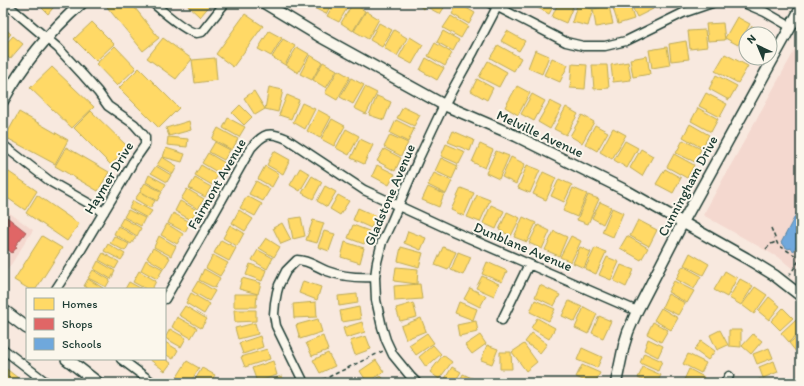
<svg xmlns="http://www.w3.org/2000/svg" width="804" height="386" viewBox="0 0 804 386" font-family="Itim,sans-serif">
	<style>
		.built { fill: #f4d8cf }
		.homes { fill: #ffd966; stroke: #bcaa57 }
		.shops { fill: #e06666; stroke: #a65a57 }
		.schools { fill: #6fa8dc; stroke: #5788aa }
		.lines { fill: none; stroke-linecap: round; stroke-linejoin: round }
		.minor-casing { stroke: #1f3d34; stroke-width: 11 }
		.tertiary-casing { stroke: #1f3d34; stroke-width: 13 }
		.secondary-casing { stroke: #1f3d34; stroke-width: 14 }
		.path { stroke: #1f3d34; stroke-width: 1.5; stroke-dasharray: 4 3; stroke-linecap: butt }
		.minor { stroke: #fbf7ec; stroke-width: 8 }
		.tertiary { stroke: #fbf7ec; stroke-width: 10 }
		.secondary { stroke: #fbf7ec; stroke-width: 11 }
		.labels { text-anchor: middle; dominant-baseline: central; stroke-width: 4; stroke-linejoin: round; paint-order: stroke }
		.street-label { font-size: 14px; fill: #1f3d34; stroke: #fbf7ec }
	</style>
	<rect width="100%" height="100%" fill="#f8e9df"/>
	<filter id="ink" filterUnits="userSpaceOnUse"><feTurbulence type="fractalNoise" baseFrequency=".025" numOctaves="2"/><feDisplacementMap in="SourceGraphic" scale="8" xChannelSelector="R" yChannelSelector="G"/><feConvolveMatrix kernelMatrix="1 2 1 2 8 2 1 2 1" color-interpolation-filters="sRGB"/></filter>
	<g filter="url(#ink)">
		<!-- built -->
		<path class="built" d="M 801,39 L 801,276 L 781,259 L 703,215 Z
			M 3,208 L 33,230 L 3,277 Z"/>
		<!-- homes -->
		<path class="homes" d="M 41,3 L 57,3 L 48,14 L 39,5 Z
			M 111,3 L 131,3 L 159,38 L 143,51 L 107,7 Z
			M 185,3 L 212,3 L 200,17 Z
			M 317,3 L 332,3 L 326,14 L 314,8 Z
			M 334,3 L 350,3 L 339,22 L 327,16 Z
			M 353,3 L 365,11 L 353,31 L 341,23 Z
			M 414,3 L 427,3 L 424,9 Z
			M 429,3 L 447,3 L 440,14 L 427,7 Z
			M 458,3 L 475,13 L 469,24 L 452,14 Z
			M 535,3 L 555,3 L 549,14 L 533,5 Z
			M 558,3 L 572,3 L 574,4 L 566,23 L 552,17 Z
			M 618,3 L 629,3 L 634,19 L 618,24 L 612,5 Z
			M 630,3 L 651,3 L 653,9 L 637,17 Z
			M 654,3 L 666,3 L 656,8 Z
			M 577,5 L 593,9 L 588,26 L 572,22 Z
			M 609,6 L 613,24 L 596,27 L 593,9 Z
			M 366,11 L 379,19 L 368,39 L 354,31 Z
			M 245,14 L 263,26 L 233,67 L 216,54 Z
			M 451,16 L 468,26 L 461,38 L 443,28 Z
			M 737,17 L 750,24 L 738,45 L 725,38 Z
			M 92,22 L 114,44 L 96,61 L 74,39 Z
			M 379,23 L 392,30 L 382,47 L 370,40 Z
			M 723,23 L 725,40 L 708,41 L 706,24 Z
			M 752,26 L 767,34 L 747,34 Z
			M 3,27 L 11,34 L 3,43 Z
			M 394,30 L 407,38 L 397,56 L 384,48 Z
			M 705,30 L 707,47 L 690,49 L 688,31 Z
			M 269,31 L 282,38 L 271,56 L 258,49 Z
			M 443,31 L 459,40 L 453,51 L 437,42 Z
			M 507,31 L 525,41 L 519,51 L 501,41 Z
			M 13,36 L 23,44 L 10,59 L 3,53 L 3,47 Z
			M 746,36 L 746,48 L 741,45 Z
			M 410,37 L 423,45 L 412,64 L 399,57 Z
			M 163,38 L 192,59 L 176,79 L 147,58 Z
			M 283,39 L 295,46 L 285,65 L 272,57 Z
			M 686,41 L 689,59 L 671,61 L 669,44 Z
			M 435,43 L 452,53 L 445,66 L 428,56 Z
			M 498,45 L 521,58 L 514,71 L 490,58 Z
			M 115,46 L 136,68 L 117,86 L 96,64 Z
			M 297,47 L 309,54 L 298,73 L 286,65 Z
			M 667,47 L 670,65 L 652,68 L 649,50 Z
			M 535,50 L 549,56 L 542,74 L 528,68 Z
			M 725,54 L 748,66 L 738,83 L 715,71 Z
			M 310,55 L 322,62 L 312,80 L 300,74 Z
			M 647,56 L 650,74 L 633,77 L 630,59 Z
			M 215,58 L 217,80 L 195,83 L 192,60 Z
			M 426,58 L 444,68 L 437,80 L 420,70 Z
			M 552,58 L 568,65 L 560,82 L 544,75 Z
			M 488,61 L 507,72 L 499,87 L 479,77 Z
			M 323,62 L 337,70 L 326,88 L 313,80 Z
			M 628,62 L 631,80 L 613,82 L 611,65 Z
			M 572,64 L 587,65 L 585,89 L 570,88 Z
			M 592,65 L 607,65 L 609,88 L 594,89 Z
			M 52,67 L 94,107 L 72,128 L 30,88 Z
			M 139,68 L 179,108 L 159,128 L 119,88 Z
			M 338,70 L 350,77 L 337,100 L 325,93 Z
			M 716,75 L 737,86 L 729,100 L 709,89 Z
			M 351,78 L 364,85 L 353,104 L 340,97 Z
			M 477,79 L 493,88 L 487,100 L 471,91 Z
			M 517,86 L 530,93 L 518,115 L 505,107 Z
			M 269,87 L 283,90 L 278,112 L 265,109 Z
			M 365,87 L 377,93 L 366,114 L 354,108 Z
			M 254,91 L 265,109 L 255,115 L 244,98 Z
			M 706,93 L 727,104 L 720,117 L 699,106 Z
			M 532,94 L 545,101 L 534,121 L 521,114 Z
			M 287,95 L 299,100 L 291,119 L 279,115 Z
			M 377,96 L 391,102 L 384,120 L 369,115 Z
			M 550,101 L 562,107 L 550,129 L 538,122 Z
			M 302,103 L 315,109 L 305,129 L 293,122 Z
			M 240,105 L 252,117 L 244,125 L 232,113 Z
			M 403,107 L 420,115 L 414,126 L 397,118 Z
			M 566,107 L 578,114 L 566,135 L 554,129 Z
			M 698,108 L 718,119 L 711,132 L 691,121 Z
			M 318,110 L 331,117 L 320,138 L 307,131 Z
			M 91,111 L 128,147 L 111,165 L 74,128 Z
			M 19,112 L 68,140 L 55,164 L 5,137 Z
			M 582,115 L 594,122 L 582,143 L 570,136 Z
			M 228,118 L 245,127 L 239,137 L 223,128 Z
			M 332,119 L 345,126 L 334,146 L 321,139 Z
			M 396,120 L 414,129 L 408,142 L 390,133 Z
			M 189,121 L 191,130 L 169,136 L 166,128 Z
			M 690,124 L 709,135 L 702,148 L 683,137 Z
			M 595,125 L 608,132 L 597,151 L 585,144 Z
			M 218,128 L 238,139 L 232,150 L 212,139 Z
			M 613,128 L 626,135 L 612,159 L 600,152 Z
			M 346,129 L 359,136 L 349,155 L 336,148 Z
			M 453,131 L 474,140 L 470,151 L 448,142 Z
			M 390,135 L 408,143 L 401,156 L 384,147 Z
			M 168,137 L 188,139 L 187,147 L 167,145 Z
			M 360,139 L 373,145 L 364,164 L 351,158 Z
			M 683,140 L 701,149 L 695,162 L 676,153 Z
			M 625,141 L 638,148 L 627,168 L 614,160 Z
			M 215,142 L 230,150 L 224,160 L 209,152 Z
			M 446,144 L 465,152 L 459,164 L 441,156 Z
			M 480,144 L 493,150 L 485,168 L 472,162 Z
			M 66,147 L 109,172 L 98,191 L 55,166 Z
			M 166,148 L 185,154 L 182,162 L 163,157 Z
			M 384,149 L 401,158 L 395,171 L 377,161 Z
			M 641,149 L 653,156 L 642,176 L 630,168 Z
			M 274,151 L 290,160 L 283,174 L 267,165 Z
			M 496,151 L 509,156 L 499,179 L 486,173 Z
			M 208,153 L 225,163 L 219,173 L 202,163 Z
			M 674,154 L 694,165 L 687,178 L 667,167 Z
			M 162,157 L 177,166 L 173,174 L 157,165 Z
			M 511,157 L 525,164 L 516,184 L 502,177 Z
			M 441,158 L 458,166 L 452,179 L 435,171 Z
			M 201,165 L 218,175 L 212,185 L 195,175 Z
			M 377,165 L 395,174 L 389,185 L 372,176 Z
			M 527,165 L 540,170 L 530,193 L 518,188 Z
			M 156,166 L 171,175 L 167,182 L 151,173 Z
			M 265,166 L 279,174 L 272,187 L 258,179 Z
			M 3,168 L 37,191 L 25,210 L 3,195 Z
			M 300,168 L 310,174 L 300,191 L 290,185 Z
			M 665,169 L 681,178 L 673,193 L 656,184 Z
			M 543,172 L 556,178 L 546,200 L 533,194 Z
			M 434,173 L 452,181 L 446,194 L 428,185 Z
			M 149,175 L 166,184 L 162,191 L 146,182 Z
			M 312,176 L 322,182 L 313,199 L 302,193 Z
			M 195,178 L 211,187 L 205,197 L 189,188 Z
			M 559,179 L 572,185 L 564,202 L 551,196 Z
			M 256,181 L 270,189 L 263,201 L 249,194 Z
			M 145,183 L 162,192 L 157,201 L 140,191 Z
			M 325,186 L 336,192 L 327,207 L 317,201 Z
			M 428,187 L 444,194 L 439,207 L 422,200 Z
			M 461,188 L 474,193 L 464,216 L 451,210 Z
			M 573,188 L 587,194 L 577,217 L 563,211 Z
			M 187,189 L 204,199 L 198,209 L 181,199 Z
			M 140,192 L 155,201 L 150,208 L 135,199 Z
			M 37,195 L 79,224 L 67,241 L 26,213 Z
			M 338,195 L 349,201 L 340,215 L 330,209 Z
			M 477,195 L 490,200 L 480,222 L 467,217 Z
			M 588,195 L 599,199 L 588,224 L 577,220 Z
			M 247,196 L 262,204 L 255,216 L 240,208 Z
			M 133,201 L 152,211 L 147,218 L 129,208 Z
			M 180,201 L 197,210 L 191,220 L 175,211 Z
			M 600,202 L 611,207 L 603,224 L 592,218 Z
			M 491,205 L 504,211 L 496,229 L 483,223 Z
			M 358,208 L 376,216 L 371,228 L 353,220 Z
			M 612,208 L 623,213 L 613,237 L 602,232 Z
			M 128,210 L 145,218 L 141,226 L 124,217 Z
			M 239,210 L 253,219 L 245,231 L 232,223 Z
			M 507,212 L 520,218 L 511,236 L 499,230 Z
			M 173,213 L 190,222 L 185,232 L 168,223 Z
			M 301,217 L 305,236 L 293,239 L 289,219 Z
			M 523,217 L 536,223 L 527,242 L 514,237 Z
			M 123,218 L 141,228 L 137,236 L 119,225 Z
			M 313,220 L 324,223 L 317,243 L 306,240 Z
			M 638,220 L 657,230 L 649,246 L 630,236 Z
			M 282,223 L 291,240 L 281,244 L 273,228 Z
			M 167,224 L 183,234 L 177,244 L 161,235 Z
			M 230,225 L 244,233 L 237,246 L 223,238 Z
			M 353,225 L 369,231 L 364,244 L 348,238 Z
			M 538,225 L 550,231 L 542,249 L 529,243 Z
			M 118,226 L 136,237 L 131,244 L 114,234 Z
			M 324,231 L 335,234 L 329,251 L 318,247 Z
			M 408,231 L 426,238 L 421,250 L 404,243 Z
			M 554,231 L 567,237 L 559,256 L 545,250 Z
			M 42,236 L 62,248 L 36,289 L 29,289 L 14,280 Z
			M 114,236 L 129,244 L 125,251 L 110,243 Z
			M 159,236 L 176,246 L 171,256 L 154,247 Z
			M 571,236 L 581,241 L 571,262 L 560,257 Z
			M 627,236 L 648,248 L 641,260 L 620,248 Z
			M 266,238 L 280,247 L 274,257 L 259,248 Z
			M 221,240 L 236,248 L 229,261 L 214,253 Z
			M 345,242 L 364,248 L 360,263 L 341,257 Z
			M 108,244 L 125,254 L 121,260 L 104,251 Z
			M 401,247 L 423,253 L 419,267 L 398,261 Z
			M 443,247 L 456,252 L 448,270 L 435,265 Z
			M 580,247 L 591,252 L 584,268 L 573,263 Z
			M 153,248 L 170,258 L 164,268 L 147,258 Z
			M 595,248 L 606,252 L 596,274 L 585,269 Z
			M 258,250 L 273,258 L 267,269 L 252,260 Z
			M 458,252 L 471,257 L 463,275 L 451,270 Z
			M 103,253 L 119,262 L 115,269 L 99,260 Z
			M 690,253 L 709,264 L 703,275 L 684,265 Z
			M 213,255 L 228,263 L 220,276 L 206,268 Z
			M 607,257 L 619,262 L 611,280 L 599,275 Z
			M 146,260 L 163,269 L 157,279 L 141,270 Z
			M 98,261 L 115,271 L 111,279 L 94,269 Z
			M 487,262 L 507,271 L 502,282 L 482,274 Z
			M 250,264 L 266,270 L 262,281 L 246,275 Z
			M 621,265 L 634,270 L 626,287 L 614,281 Z
			M 683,266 L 701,276 L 694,289 L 676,279 Z
			M 396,267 L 418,269 L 417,284 L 394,281 Z
			M 204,269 L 220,278 L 215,288 L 199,280 Z
			M 93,270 L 110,280 L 106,287 L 88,278 Z
			M 139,271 L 156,281 L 152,289 L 146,289 L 133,282 Z
			M 725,271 L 737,278 L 727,297 L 714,290 Z
			M 482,276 L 499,284 L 494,296 L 476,288 Z
			M 242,278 L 261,283 L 258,294 L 239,289 Z
			M 88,279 L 103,288 L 102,289 L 89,289 L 84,286 Z
			M 740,279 L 753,286 L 741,305 L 729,298 Z
			M 198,281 L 215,291 L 209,301 L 192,291 Z
			M 303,281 L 321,287 L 317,300 L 299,293 Z
			M 674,281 L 694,291 L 687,303 L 668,292 Z
			M 129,282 L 142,289 L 125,289 Z
			M 420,284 L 422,299 L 395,301 L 394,286 Z
			M 540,285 L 560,295 L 554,306 L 535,297 Z
			M 755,287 L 767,295 L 754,314 L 742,305 Z
			M 470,288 L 486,296 L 480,307 L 464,299 Z
			M 191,293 L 210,304 L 204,314 L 186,303 Z
			M 234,294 L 257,294 L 256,307 L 234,307 Z
			M 357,294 L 358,303 L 339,306 L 338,296 Z
			M 668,294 L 685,303 L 678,315 L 662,307 Z
			M 769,297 L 780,306 L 769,320 L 758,311 Z
			M 535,300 L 555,309 L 549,321 L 530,312 Z
			M 569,301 L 582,307 L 575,322 L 562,316 Z
			M 316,302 L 317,317 L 294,318 L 293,304 Z
			M 459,302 L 477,309 L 473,320 L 455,313 Z
			M 413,303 L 417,317 L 400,321 L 396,308 Z
			M 185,306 L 207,319 L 201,328 L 179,315 Z
			M 359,307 L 361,319 L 342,322 L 340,311 Z
			M 584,307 L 597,314 L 588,334 L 575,328 Z
			M 661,308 L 678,318 L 671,330 L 654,320 Z
			M 783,308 L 793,318 L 780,330 L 771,321 Z
			M 234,310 L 256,310 L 256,321 L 235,322 Z
			M 599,316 L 611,321 L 603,338 L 592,333 Z
			M 177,317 L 197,328 L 191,338 L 172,327 Z
			M 421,318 L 426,331 L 406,339 L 401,326 Z
			M 537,318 L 555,328 L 549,339 L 531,328 Z
			M 318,319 L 322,332 L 300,339 L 296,325 Z
			M 795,320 L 801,326 L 801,331 L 789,342 L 781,333 Z
			M 476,321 L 478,332 L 459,336 L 457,325 Z
			M 362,322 L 365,332 L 346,338 L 343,328 Z
			M 653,322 L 668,330 L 661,342 L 647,334 Z
			M 255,323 L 258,334 L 238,339 L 235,328 Z
			M 170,329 L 186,338 L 181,347 L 165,338 Z
			M 720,330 L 728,345 L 717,350 L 710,335 Z
			M 729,330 L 741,330 L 741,347 L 729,346 Z
			M 427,333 L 434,343 L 416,355 L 409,345 Z
			M 532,333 L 547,344 L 540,353 L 525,342 Z
			M 753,334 L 762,341 L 751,354 L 742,346 Z
			M 801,334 L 801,350 L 797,353 L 789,343 Z
			M 480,335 L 486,344 L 472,354 L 465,345 Z
			M 260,336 L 263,347 L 243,354 L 239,343 Z
			M 323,336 L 328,350 L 312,356 L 306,343 Z
			M 366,336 L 371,349 L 355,355 L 350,341 Z
			M 648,339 L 663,346 L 658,357 L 644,350 Z
			M 701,341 L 715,351 L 708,360 L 694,350 Z
			M 165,342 L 178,350 L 173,359 L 165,354 Z
			M 524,344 L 537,362 L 526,371 L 512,352 Z
			M 433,345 L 441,354 L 426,367 L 419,357 Z
			M 487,345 L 498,349 L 492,364 L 481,360 Z
			M 582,348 L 602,357 L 597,368 L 577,360 Z
			M 769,348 L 773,358 L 757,364 L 753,354 Z
			M 267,349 L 270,359 L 245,367 L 241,357 Z
			M 500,352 L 511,352 L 512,369 L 500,369 Z
			M 328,353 L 335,366 L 320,373 L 313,360 Z
			M 644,353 L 662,361 L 658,371 L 640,363 Z
			M 688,354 L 706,363 L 701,373 L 683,364 Z
			M 443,355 L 452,362 L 439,379 L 430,372 Z
			M 149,359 L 165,359 L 171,363 L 165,371 Z
			M 376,360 L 384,372 L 367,382 L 360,371 Z
			M 187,361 L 199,368 L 190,383 L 186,383 L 177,377 Z
			M 273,361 L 277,375 L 257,382 L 252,368 Z
			M 774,361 L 778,372 L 763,378 L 759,367 Z
			M 582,365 L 600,373 L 595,383 L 590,383 L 576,377 Z
			M 4,367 L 18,378 L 14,383 L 3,383 L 3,369 Z
			M 452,367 L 461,372 L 454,383 L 445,383 L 443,382 Z
			M 643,367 L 661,375 L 657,383 L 649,383 L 638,378 Z
			M 202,368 L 215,375 L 210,383 L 193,383 Z
			M 689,369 L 704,377 L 701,383 L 691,383 L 684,380 Z
			M 463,374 L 474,379 L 472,383 L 459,383 Z
			M 282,376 L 284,383 L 262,383 L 262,382 Z
			M 381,376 L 387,383 L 371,383 Z
			M 215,378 L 224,383 L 212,383 Z
			M 759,379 L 773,383 L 758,383 Z"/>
		<!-- shops -->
		<path class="shops" d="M 3,214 L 26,232 L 15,246 L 17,247 L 12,253 L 7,249 L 5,250 L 3,249 Z"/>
		<!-- schools -->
		<path class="schools" d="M 801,205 L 801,249 L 796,246 L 794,251 L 790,248 L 789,249 L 785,247 L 785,246 L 781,243 Z"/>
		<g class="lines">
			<defs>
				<path id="minor" d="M 5,3 L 58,48 L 83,75 L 98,92 L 108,106 L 134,124 L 142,133 L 145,137 L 145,145 L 133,162 L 123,180 L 75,260 L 56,289
					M 153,3 C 161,10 186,32 196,33 C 198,33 200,32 202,32 L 225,3
					M 490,3 L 566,42 L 583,46 L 605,46 L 626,41 L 683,13 L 712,3
					M 744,3 L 765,12 L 791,27
					M 3,145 L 51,182 L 104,212
					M 165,299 L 202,235 L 251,148 C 264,133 269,131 287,139 L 364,190 L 455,232 L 637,311
					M 502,320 L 529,264
					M 3,349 L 47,383
					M 121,359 L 153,383
					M 32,383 L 37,376
					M 304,383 L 276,326 L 274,314 L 275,303 L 277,292 L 279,285 L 286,271 L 297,260 C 308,260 317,267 327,271 C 343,277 358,278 375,277
					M 417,383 L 411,377 L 393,355 L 386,340 L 382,327 L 376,300 L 375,277 L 377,262 L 382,242 L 391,223 L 418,160 L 444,105 L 474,51 L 497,7
					M 725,383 L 729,376"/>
				<path id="tertiary" d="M 264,3 L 319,36 L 444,105 L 516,136 L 627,191 L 746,258 L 774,275 L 801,296
					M 3,101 C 23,64 50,31 82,3
					M 616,383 L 624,345 L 628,332 L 637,311 L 683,222 L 801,8"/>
				<path id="secondary" d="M 3,310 L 27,328
					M 67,359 L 98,383"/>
			</defs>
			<!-- minor casing -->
			<use href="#minor" class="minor-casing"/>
			<!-- tertiary casing -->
			<use href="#tertiary" class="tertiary-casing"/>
			<!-- secondary casing -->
			<use href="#secondary" class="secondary-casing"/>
			<!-- path -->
			<path class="path" d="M 771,228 L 778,245 L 801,259
				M 766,249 L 771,244 L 776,242
				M 789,276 L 800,259
				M 316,383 L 383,351"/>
			<!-- minor -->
			<use href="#minor" class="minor"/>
			<!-- tertiary -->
			<use href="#tertiary" class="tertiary"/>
			<!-- secondary -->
			<use href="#secondary" class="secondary"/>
		</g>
	</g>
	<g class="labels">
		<!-- street labels -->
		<g class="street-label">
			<text transform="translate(540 134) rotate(25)">Melville Avenue</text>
			<text transform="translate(109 178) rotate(-59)">Haymer Drive</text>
			<text transform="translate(217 184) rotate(-60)">Fairmont Avenue</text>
			<text transform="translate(688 186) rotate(-62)">Cunningham Drive</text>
			<text transform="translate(390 195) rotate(-67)">Gladstone Avenue</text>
			<text transform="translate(523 247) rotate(23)">Dunblane Avenue</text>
		</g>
	</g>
	<!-- margin -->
	<rect width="804" height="386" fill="none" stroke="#fbf7ec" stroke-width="16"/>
	<rect x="8" y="8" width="788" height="370" fill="none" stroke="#1f3d34" stroke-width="1.5" filter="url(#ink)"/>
	<!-- legend -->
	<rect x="26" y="288" width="140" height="72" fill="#fbf7ec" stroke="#a3ada2"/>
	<rect x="34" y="298" width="20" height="12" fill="#ffd966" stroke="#a3ada2"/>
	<text x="62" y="308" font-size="12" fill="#1f3d34">Homes</text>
	<rect x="34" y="318" width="20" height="12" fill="#e06666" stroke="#a3ada2"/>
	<text x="62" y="328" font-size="12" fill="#1f3d34">Shops</text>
	<rect x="34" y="338" width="20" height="12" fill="#6fa8dc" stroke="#a3ada2"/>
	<text x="62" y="348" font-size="12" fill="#1f3d34">Schools</text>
	<!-- north arrow -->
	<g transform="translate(758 46) rotate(316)"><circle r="19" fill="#fbf7ec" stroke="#a3ada2"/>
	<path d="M0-3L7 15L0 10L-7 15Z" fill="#1f3d34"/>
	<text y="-6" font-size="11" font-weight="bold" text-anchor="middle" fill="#1f3d34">N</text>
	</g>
</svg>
